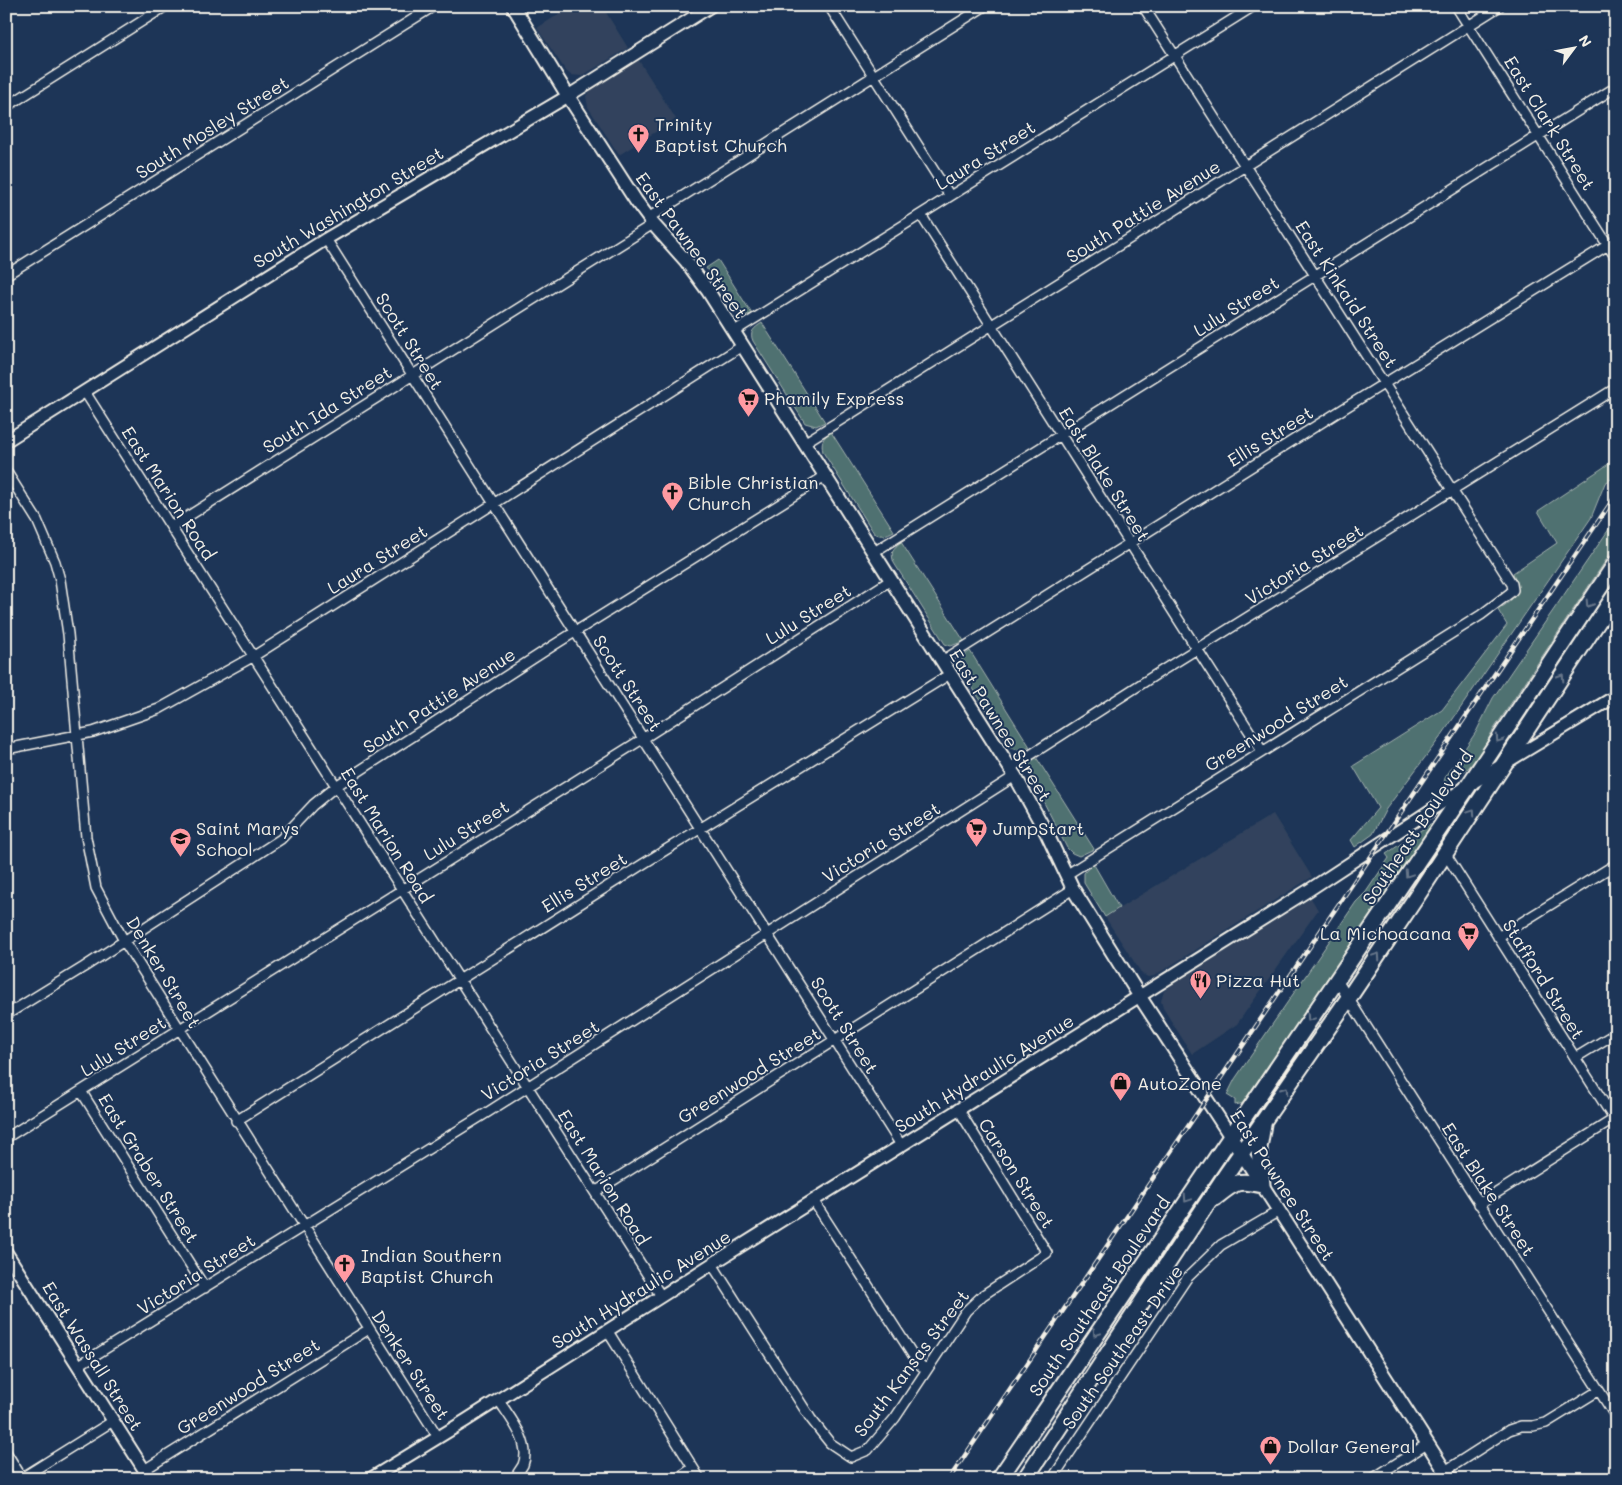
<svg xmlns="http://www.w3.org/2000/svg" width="1622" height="1485" viewBox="0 0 1622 1485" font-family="Mali,sans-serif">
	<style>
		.built { fill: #31435d }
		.green { fill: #507171; stroke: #a2b1ac }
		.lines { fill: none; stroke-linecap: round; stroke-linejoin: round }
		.minor-casing { stroke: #f4f1e8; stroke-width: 12 }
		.tertiary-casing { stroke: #f4f1e8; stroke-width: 15 }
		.secondary-casing { stroke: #f4f1e8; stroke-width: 16 }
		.primary-casing { stroke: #f4f1e8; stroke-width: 19 }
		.minor { stroke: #1d3557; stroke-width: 9 }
		.tertiary { stroke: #1d3557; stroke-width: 11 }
		.secondary { stroke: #1d3557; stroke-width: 12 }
		.primary { stroke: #1d3557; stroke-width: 15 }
		.rail-casing { stroke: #f4f1e8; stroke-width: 4.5 }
		.rail { stroke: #1d3557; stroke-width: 2.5; stroke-dasharray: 8; stroke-linecap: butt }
		.oneway { stroke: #68778a }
		.labels { text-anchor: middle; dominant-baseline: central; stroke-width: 4; stroke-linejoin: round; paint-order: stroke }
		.street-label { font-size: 18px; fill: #f4f1e8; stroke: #1d3557 }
		.poi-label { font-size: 18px; fill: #f4f1e8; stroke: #1d3557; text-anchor: start }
	</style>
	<rect width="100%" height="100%" fill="#1d3557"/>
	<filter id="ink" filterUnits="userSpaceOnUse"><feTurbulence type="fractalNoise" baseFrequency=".02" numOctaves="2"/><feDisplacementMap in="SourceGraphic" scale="10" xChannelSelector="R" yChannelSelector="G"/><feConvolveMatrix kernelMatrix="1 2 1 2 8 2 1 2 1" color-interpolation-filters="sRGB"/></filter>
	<g filter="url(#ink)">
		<!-- built -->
		<path class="built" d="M 572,6 L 602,6 L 628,48 L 582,76 L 571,75 L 566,71 L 537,28 Z
			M 638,59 L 676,119 L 619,155 L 588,107 L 586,96 L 593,87 Z
			M 1273,814 L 1312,877 L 1154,976 L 1148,977 L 1142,974 L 1105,917 Z
			M 1311,898 L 1318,910 L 1237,1024 L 1192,1054 L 1163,1008 L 1161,1001 L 1164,991 L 1176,982 Z"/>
		<!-- green -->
		<path class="green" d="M 718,260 L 752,314 L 742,316 L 735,312 L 706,268 Z
			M 762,323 L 825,422 L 816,426 L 805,423 L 753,341 C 749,332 754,328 762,323 Z
			M 831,432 L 894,531 C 886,535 882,537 874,533 L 823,452 C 821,442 822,438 831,432 Z
			M 1616,455 L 1616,476 L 1605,483 L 1591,518 L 1442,735 L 1386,809 L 1373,834 L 1355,847 L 1351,840 L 1378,808 L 1353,766 L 1442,710 L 1507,625 L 1498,610 C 1515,598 1521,594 1513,573 L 1557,543 L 1538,511 L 1610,463 Z
			M 1616,519 L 1616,545 L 1492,732 L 1480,755 L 1467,769 L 1444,784 L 1445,778 L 1476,732 L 1493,698 Z
			M 901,542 L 964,641 L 951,646 L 945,644 L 894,563 C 890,552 893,548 901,542 Z
			M 970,651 L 1030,747 L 1022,751 L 1011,748 L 962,671 C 959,661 962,657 970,651 Z
			M 1036,757 L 1094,849 L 1079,856 L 1072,853 L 1067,848 L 1028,771 L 1030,762 Z
			M 1430,824 L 1434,824 L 1248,1100 L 1244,1103 L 1235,1105 L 1235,1100 L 1227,1095 L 1235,1079 L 1356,902 L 1366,892 L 1389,858 L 1386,854 Z
			M 1093,863 L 1119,908 L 1105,917 L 1084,883 L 1084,873 Z"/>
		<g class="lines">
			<defs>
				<path id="minor" d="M 829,6 L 950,196
					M 1456,6 L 1616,258
					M 6,107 L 166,6
					M 921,215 L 1262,751
					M 648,218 L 985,6
					M 326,239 L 901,1145
					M 6,275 L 434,6
					M 733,332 L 1254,6
					M 85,392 L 661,1296
					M 804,443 L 1500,6
					M 6,471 L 37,520 L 55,562 L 60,580 L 68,634 L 86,837 L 96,888 L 124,941 L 438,1437
					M 171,527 L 653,224
					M 874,552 L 1616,87
					M 942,661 L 1343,409 L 1616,240
					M 6,749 L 93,732 L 159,709 L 254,656 L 742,346
					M 1010,768 L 1163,670 L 1616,388
					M 1445,853 L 1616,1122
					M 1066,875 L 1481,615 L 1510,593 L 1513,590 L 1512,584 L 1143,6
					M 1498,937 L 1616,864
					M 1336,979 L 1616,1417
					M 6,1015 L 84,967 L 281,839 L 313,805 L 336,786 L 554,645 L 825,476
					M 1575,1058 L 1616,1033
					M 81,1091 L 205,1288
					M 236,1121 L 643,864 L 950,674
					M 6,1138 L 644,738 L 891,580
					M 595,1192 L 1073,889
					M 813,1200 L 918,1363 L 926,1370
					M 1479,1204 L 1614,1119
					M 712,1264 L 811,1419 L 830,1443 L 851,1457 L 868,1450 L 895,1418 L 966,1311 L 983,1295 L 1047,1253 L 959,1110
					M 607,1330 L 700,1479
					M 79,1365 L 488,1112 L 1015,776
					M 498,1399 C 509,1417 532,1442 523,1465 C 520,1470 517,1474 514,1479
					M 6,1452 L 22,1478
					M 144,1470 L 369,1329
					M 1445,1471 L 1509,1430 L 1521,1426 L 1533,1426 L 1546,1423 L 1598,1391
					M 20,1479 L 113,1421
					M 677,1479 L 693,1468
					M 1052,1479 L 1187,1278 L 1221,1245 L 1279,1211
					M 1372,1479 L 1427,1444"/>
				<path id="tertiary" d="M 6,441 L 326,239 L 568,96 L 711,6
					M 6,1252 L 150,1479
					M 370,1479 L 465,1421 L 712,1264 L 1309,890 L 1469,785 L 1616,696"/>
				<path id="secondary" d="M 513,6 L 568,96 L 636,201 L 653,224 L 686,261 L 708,291 L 1015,776 L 1047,834 L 1073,889 L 1140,997 L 1279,1211 L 1445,1471 L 1452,1479"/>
				<path id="primary" d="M 1215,1198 C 1235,1182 1237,1179 1262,1185 L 1259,1148 L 1263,1124
					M 999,1479 L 1469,785 L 1616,563
					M 1025,1479 L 1226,1175 L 1348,999 L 1415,899 L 1616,594"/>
			</defs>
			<!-- minor casing -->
			<use href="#minor" class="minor-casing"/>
			<!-- tertiary casing -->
			<use href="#tertiary" class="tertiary-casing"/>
			<!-- secondary casing -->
			<use href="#secondary" class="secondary-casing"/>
			<!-- primary casing -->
			<use href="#primary" class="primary-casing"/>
			<!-- minor -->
			<use href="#minor" class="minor"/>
			<!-- tertiary -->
			<use href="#tertiary" class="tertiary"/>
			<!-- secondary -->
			<use href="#secondary" class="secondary"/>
			<!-- primary -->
			<use href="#primary" class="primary"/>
			<defs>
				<path id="rail" d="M 949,1479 L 1616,495"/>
			</defs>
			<!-- rail casing -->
			<use href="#rail" class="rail-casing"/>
			<!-- rail -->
			<use href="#rail" class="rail"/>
		</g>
		<!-- one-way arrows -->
		<defs><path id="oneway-chevron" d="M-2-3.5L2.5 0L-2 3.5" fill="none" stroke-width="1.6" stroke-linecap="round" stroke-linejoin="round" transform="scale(1.25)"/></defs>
		<g class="oneway">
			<use href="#oneway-chevron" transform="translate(1589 604) rotate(123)"/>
			<use href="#oneway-chevron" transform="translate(1561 677) rotate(-57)"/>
			<use href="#oneway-chevron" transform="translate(1499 739) rotate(124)"/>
			<use href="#oneway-chevron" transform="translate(1472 812) rotate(-56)"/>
			<use href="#oneway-chevron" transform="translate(1408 874) rotate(124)"/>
			<use href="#oneway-chevron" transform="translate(1377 956) rotate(-56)"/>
			<use href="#oneway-chevron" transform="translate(1310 1018) rotate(124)"/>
			<use href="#oneway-chevron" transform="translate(1285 1090) rotate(-55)"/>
			<use href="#oneway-chevron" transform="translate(1187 1199) rotate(124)"/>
			<use href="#oneway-chevron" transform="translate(1096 1333) rotate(124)"/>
		</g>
	</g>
	<!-- icons -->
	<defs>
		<symbol id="church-pin" viewBox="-11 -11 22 30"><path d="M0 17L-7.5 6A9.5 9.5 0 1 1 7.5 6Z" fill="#ff9aa2" stroke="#1d3557"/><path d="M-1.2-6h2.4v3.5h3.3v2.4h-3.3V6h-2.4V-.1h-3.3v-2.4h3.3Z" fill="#111"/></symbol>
		<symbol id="supermarket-pin" viewBox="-11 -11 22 30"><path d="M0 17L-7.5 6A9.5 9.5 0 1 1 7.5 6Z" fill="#ff9aa2" stroke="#1d3557"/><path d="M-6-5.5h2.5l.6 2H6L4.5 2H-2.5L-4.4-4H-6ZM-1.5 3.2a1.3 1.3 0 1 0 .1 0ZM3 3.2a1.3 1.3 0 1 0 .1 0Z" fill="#111"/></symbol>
		<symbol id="school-pin" viewBox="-11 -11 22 30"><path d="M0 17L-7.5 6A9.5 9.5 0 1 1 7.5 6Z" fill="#ff9aa2" stroke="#1d3557"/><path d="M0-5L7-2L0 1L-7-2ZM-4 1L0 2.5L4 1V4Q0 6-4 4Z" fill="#111"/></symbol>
		<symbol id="restaurant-pin" viewBox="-11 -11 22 30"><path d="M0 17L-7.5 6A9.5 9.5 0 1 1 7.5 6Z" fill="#ff9aa2" stroke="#1d3557"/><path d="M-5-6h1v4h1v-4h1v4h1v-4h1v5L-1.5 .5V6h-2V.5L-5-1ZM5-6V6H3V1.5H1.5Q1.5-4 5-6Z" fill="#111"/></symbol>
		<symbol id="shop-pin" viewBox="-11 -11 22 30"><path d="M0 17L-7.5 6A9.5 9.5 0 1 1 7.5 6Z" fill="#ff9aa2" stroke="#1d3557"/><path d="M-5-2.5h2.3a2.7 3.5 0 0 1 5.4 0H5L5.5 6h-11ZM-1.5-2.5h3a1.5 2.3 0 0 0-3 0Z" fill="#111"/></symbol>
	</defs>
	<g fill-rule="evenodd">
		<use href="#church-pin" x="626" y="122" width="25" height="34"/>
		<use href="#supermarket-pin" x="736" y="386" width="25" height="34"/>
		<use href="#church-pin" x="660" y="480" width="25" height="34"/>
		<use href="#supermarket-pin" x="964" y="816" width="25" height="34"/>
		<use href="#school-pin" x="168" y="826" width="25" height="34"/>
		<use href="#supermarket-pin" x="1456" y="920" width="25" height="34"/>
		<use href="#restaurant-pin" x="1188" y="968" width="25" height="34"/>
		<use href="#shop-pin" x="1108" y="1070" width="25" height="34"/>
		<use href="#church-pin" x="332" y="1252" width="25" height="34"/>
		<use href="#shop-pin" x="1258" y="1434" width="25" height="34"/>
	</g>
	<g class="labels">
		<!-- street labels -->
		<g class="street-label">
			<text transform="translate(1550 123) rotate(58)">East Clark Street</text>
			<text transform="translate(212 127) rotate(-32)">South Mosley Street</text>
			<text transform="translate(985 155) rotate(-32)">Laura Street</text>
			<text transform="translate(348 207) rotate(-31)">South Washington Street</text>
			<text transform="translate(1143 211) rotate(-32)">South Pattie Avenue</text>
			<text transform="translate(692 245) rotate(54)">East Pawnee Street</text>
			<text transform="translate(1347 294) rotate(57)">East Kinkaid Street</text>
			<text transform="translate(1236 306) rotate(-32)">Lulu Street</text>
			<text transform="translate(410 341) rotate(58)">Scott Street</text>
			<text transform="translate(327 409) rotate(-32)">South Ida Street</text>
			<text transform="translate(1270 436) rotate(-32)">Ellis Street</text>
			<text transform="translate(1105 474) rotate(58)">East Blake Street</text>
			<text transform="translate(169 493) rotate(57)">East Marion Road</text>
			<text transform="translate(377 559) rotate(-32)">Laura Street</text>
			<text transform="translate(1304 564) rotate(-32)">Victoria Street</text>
			<text transform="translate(808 614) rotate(-32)">Lulu Street</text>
			<text transform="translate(628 683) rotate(57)">Scott Street</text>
			<text transform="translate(439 700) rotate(-33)">South Pattie Avenue</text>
			<text transform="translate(1276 723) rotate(-32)">Greenwood Street</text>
			<text transform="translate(1001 725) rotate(58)">East Pawnee Street</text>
			<text transform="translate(1417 827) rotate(-56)">Southeast Boulevard</text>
			<text transform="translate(466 830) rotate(-32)">Lulu Street</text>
			<text transform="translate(387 835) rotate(58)">East Marion Road</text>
			<text transform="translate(881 842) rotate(-32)">Victoria Street</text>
			<text transform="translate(584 882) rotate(-32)">Ellis Street</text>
			<text transform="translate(164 972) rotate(59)">Denker Street</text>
			<text transform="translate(1544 979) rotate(58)">Stafford Street</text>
			<text transform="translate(845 1025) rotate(58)">Scott Street</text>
			<text transform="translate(123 1046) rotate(-32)">Lulu Street</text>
			<text transform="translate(540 1060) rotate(-32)">Victoria Street</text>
			<text transform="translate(984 1073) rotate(-32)">South Hydraulic Avenue</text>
			<text transform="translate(749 1075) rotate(-32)">Greenwood Street</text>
			<text transform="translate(149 1168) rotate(58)">East Graber Street</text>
			<text transform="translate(1017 1173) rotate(58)">Carson Street</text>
			<text transform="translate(604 1177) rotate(58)">East Marion Road</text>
			<text transform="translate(1283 1185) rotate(57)">East Pawnee Street</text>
			<text transform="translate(1489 1189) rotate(57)">East Blake Street</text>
			<text transform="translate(196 1274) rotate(-32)">Victoria Street</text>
			<text transform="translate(641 1289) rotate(-32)">South Hydraulic Avenue</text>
			<text transform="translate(1099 1296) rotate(-56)">South Southeast Boulevard</text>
			<text transform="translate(1122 1347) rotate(-55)">South Southeast Drive</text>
			<text transform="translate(93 1356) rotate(58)">East Wassall Street</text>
			<text transform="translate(911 1363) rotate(-53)">South Kansas Street</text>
			<text transform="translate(411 1365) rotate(57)">Denker Street</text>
			<text transform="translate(248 1386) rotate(-32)">Greenwood Street</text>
		</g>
		<!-- poi labels -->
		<g class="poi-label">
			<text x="655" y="124">Trinity<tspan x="655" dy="21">Baptist Church</tspan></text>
			<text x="764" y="398">Phamily Express</text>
			<text x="688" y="482">Bible Christian<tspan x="688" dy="21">Church</tspan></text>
			<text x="196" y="828">Saint Marys<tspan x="196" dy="21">School</tspan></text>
			<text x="993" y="828">JumpStart</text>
			<text x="1452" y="933" text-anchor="end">La Michoacana</text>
			<text x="1216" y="980">Pizza Hut</text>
			<text x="1137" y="1083">AutoZone</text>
			<text x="361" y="1255">Indian Southern<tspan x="361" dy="21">Baptist Church</tspan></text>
			<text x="1287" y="1446">Dollar General</text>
		</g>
	</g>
	<!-- margin -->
	<rect width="1622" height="1485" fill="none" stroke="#1d3557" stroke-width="25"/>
	<rect x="12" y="12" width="1597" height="1460" fill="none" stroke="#f4f1e8" stroke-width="2" filter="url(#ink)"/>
	<!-- north arrow -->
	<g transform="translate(1574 48) rotate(58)" stroke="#1d3557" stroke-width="4" paint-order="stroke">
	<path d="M0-4L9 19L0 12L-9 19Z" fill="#f4f1e8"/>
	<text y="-8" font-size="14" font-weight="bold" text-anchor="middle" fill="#f4f1e8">N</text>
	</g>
</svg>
